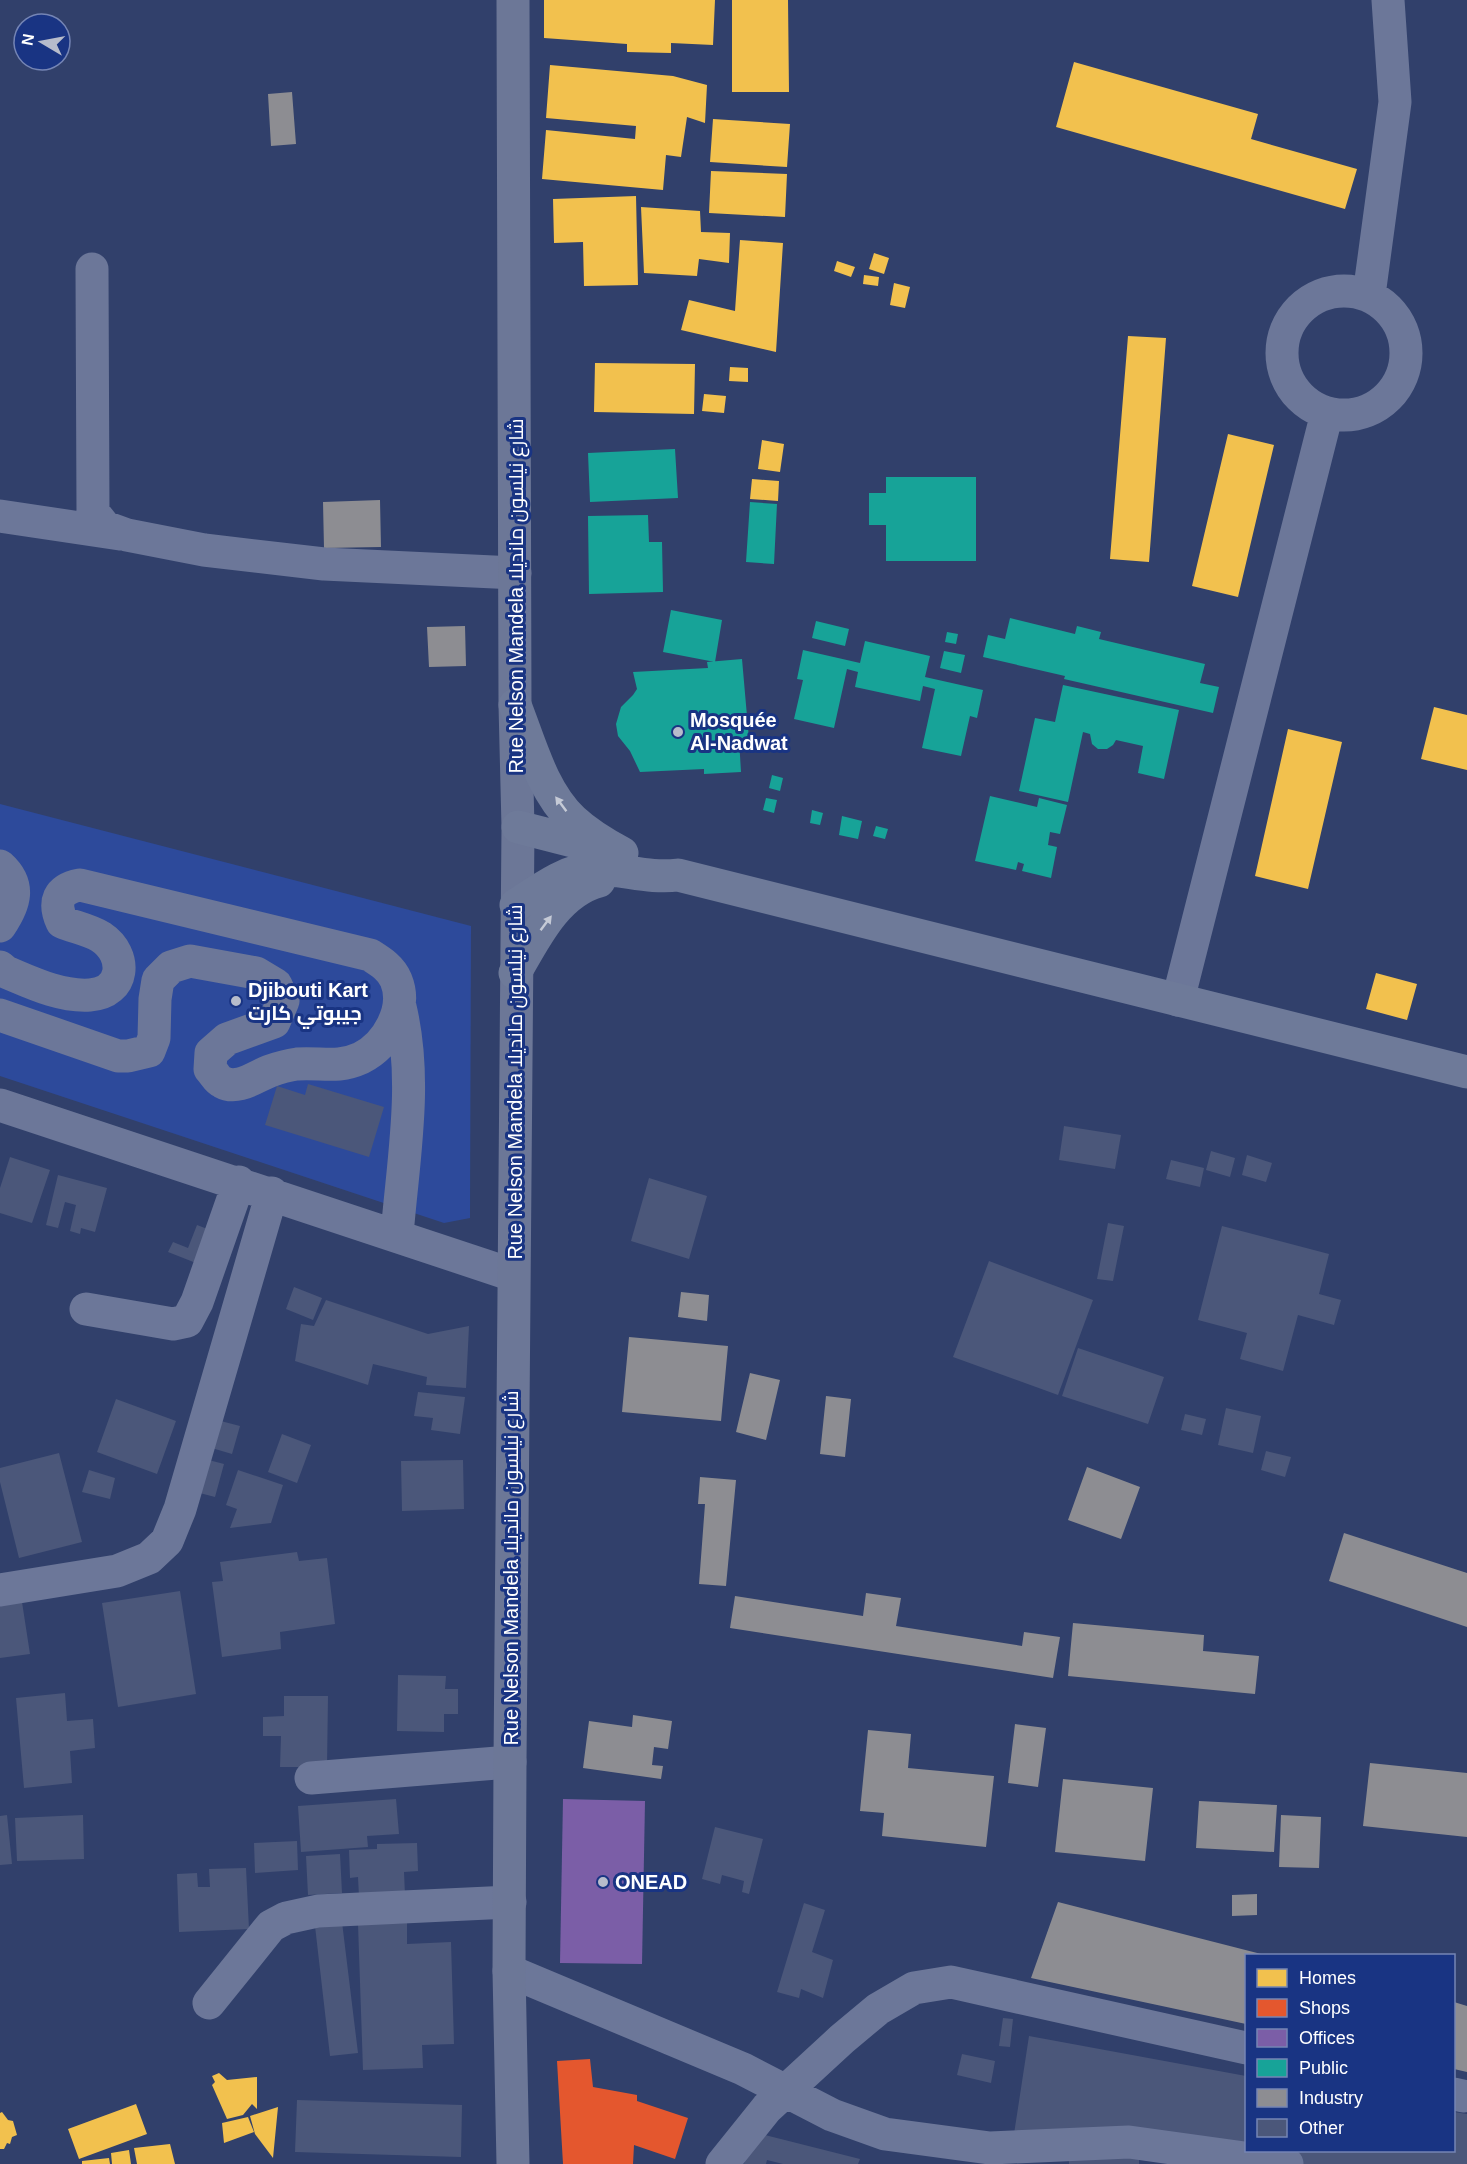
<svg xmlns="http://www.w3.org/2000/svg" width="1467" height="2164" viewBox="0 0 1467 2164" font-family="Arial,Cairo,sans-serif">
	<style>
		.green { fill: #2d4a9b }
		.homes { fill: #f2c14e }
		.shops { fill: #e4572e }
		.offices { fill: #7b5ea7 }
		.public { fill: #17a398 }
		.industry { fill: #8d8d92 }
		.building { fill: #4b577a }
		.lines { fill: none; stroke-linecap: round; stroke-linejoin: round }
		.minor { stroke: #6c7799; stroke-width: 33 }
		.major { stroke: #6c7797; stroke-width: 33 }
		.highway { stroke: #6e7a99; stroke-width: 33 }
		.oneway { fill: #c5cad6 }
		.poi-dot { fill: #b7bccb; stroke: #193483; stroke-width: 2 }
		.labels { text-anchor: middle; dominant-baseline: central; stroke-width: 6; stroke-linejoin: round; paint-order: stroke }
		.street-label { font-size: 20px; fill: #fff; stroke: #193483 }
		.poi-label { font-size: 20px; font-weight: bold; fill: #fff; stroke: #193483; text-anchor: start }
	</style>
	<rect width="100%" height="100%" fill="#31406b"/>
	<!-- green -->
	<path class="green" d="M 0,804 L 471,926 L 470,1218 L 444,1223 L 0,1076 Z"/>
	<!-- homes -->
	<path class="homes" d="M 544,0 L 715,0 L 713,45 L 671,43 L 671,53 L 627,52 L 627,44 L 544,38 Z
		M 732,0 L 788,0 L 789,92 L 732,92 Z
		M 1074,62 L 1258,114 L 1251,139 L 1357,169 L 1345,209 L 1056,127 Z
		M 550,65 L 673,76 L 707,85 L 705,123 L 687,117 L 681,157 L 666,155 L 663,190 L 542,179 L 546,130 L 635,139 L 636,126 L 546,118 Z
		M 713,119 L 790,124 L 787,167 L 710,162 Z
		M 711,171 L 787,174 L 785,217 L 709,213 Z
		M 636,196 L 638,285 L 584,286 L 583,242 L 554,243 L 553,199 Z
		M 641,207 L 700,211 L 701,232 L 730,233 L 729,263 L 699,259 L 697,276 L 644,273 Z
		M 740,240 L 783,243 L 776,352 L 681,330 L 689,300 L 735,311 Z
		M 874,253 L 889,258 L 884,274 L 869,269 Z
		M 837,261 L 855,267 L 851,277 L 834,271 Z
		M 864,275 L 879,277 L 878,286 L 863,284 Z
		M 894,283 L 910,287 L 905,308 L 890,305 Z
		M 1128,336 L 1166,338 L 1149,562 L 1110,559 Z
		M 595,363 L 695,364 L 694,414 L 594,412 Z
		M 730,367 L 748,368 L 748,382 L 729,381 Z
		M 704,394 L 726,396 L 724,413 L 702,411 Z
		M 1228,434 L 1274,445 L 1238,597 L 1192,586 Z
		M 762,440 L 784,444 L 780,472 L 758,469 Z
		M 752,479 L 779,481 L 778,501 L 750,499 Z
		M 1434,707 L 1467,715 L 1467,770 L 1421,759 Z
		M 1288,729 L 1342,742 L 1308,889 L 1255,876 Z
		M 1376,973 L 1417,984 L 1407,1020 L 1366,1009 Z
		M 219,2073 L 227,2080 L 257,2077 L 257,2109 L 252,2104 L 243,2115 L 227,2119 L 212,2085 L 215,2082 L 212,2076 Z
		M 136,2104 L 147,2134 L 79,2159 L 68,2129 Z
		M 278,2107 L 273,2158 L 255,2134 L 250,2116 Z
		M 2,2112 L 8,2120 L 13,2121 L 17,2135 L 12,2137 L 10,2144 L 7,2143 L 4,2149 L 0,2149 L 0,2113 Z
		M 248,2117 L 254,2132 L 224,2143 L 222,2123 Z
		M 170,2144 L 175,2164 L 137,2164 L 134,2148 Z
		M 129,2150 L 131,2164 L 112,2164 L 111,2153 Z
		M 109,2158 L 110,2164 L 82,2164 L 82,2161 Z"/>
	<!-- shops -->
	<path class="shops" d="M 590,2059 L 593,2087 L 637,2095 L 637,2101 L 688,2118 L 675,2159 L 634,2145 L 633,2164 L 563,2164 L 557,2061 Z"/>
	<!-- offices -->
	<path class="offices" d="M 563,1799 L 645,1801 L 642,1964 L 560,1963 Z"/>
	<!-- public -->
	<path class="public" d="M 675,449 L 678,498 L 590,502 L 588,453 Z
		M 886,477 L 976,477 L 976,561 L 886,561 L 886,525 L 869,525 L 869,493 L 886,493 Z
		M 750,502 L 777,504 L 774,564 L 746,562 Z
		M 648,515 L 649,542 L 662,542 L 663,592 L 589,594 L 588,516 Z
		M 671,610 L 722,620 L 715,662 L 663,652 Z
		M 1010,618 L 1075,634 L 1077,626 L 1101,632 L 1099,639 L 1205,664 L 1200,683 L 1219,687 L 1213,713 L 1064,679 L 1065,676 L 983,657 L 988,635 L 1005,639 Z
		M 816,621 L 849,629 L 845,646 L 812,638 Z
		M 947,632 L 958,634 L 956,644 L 945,642 Z
		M 865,641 L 930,656 L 925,677 L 983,690 L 977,718 L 970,716 L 961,756 L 922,748 L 935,689 L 923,686 L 920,701 L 855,687 L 858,672 L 847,669 L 834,728 L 794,719 L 803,680 L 797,679 L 803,650 L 860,663 Z
		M 944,651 L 965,655 L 961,673 L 940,668 Z
		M 742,659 L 749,739 L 739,739 L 741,772 L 704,774 L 704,769 L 640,772 L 630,751 L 618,736 L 616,724 L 621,707 L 633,695 L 637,689 L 633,672 L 708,668 L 707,662 Z
		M 1063,685 L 1179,710 L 1164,779 L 1138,773 L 1143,746 L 1116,740 L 1113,745 L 1107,749 L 1098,749 L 1092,744 L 1090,734 L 1083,732 L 1068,802 L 1019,791 L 1035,718 L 1055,722 Z
		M 772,775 L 783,778 L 780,791 L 769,788 Z
		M 990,796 L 1037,807 L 1039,798 L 1067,805 L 1060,834 L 1050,832 L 1048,845 L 1057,847 L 1051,878 L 1022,871 L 1024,864 L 1018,862 L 1016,870 L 975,861 Z
		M 766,798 L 777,800 L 774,813 L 763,810 Z
		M 812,810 L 823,813 L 820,825 L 810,823 Z
		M 842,816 L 862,821 L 858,839 L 839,835 Z
		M 876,826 L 888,829 L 885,839 L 873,836 Z"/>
	<!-- industry -->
	<path class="industry" d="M 292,92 L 296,144 L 271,146 L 268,94 Z
		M 380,500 L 381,547 L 324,548 L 323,502 Z
		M 465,626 L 466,666 L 429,667 L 427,627 Z
		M 681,1292 L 709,1295 L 707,1321 L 678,1317 Z
		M 629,1337 L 728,1346 L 721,1421 L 622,1412 Z
		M 750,1373 L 780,1380 L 766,1440 L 736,1432 Z
		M 826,1396 L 851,1399 L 845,1457 L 820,1454 Z
		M 1087,1467 L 1140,1487 L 1121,1539 L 1068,1520 Z
		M 700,1477 L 736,1480 L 726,1586 L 699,1584 L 705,1504 L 698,1504 Z
		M 1344,1533 L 1467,1573 L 1467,1627 L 1329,1581 Z
		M 866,1593 L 901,1598 L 896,1626 L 1022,1646 L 1024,1632 L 1060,1637 L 1053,1678 L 730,1628 L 735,1596 L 863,1616 Z
		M 1073,1623 L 1204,1635 L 1203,1651 L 1259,1656 L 1255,1694 L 1068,1676 Z
		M 633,1715 L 672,1721 L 668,1749 L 654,1747 L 652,1765 L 663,1766 L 661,1779 L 583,1768 L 589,1721 L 632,1727 Z
		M 1015,1724 L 1046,1728 L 1038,1787 L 1008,1783 Z
		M 868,1730 L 911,1734 L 908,1768 L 994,1776 L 986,1847 L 882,1836 L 884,1813 L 860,1811 Z
		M 1370,1763 L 1467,1773 L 1467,1837 L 1363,1826 Z
		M 1063,1779 L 1153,1788 L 1145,1861 L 1055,1852 Z
		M 1199,1801 L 1277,1805 L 1274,1852 L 1196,1848 Z
		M 1281,1815 L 1321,1817 L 1319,1868 L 1279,1867 Z
		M 1257,1894 L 1257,1915 L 1232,1916 L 1232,1895 Z
		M 1058,1902 L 1265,1955 L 1246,1956 L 1246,2024 L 1031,1978 Z
		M 1454,2002 L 1467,2006 L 1467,2072 L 1454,2069 Z"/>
	<!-- building -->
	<path class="building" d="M 308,1084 L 384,1107 L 369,1157 L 265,1125 L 277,1086 L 305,1095 Z
		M 1064,1126 L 1121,1135 L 1115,1169 L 1059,1160 Z
		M 1211,1151 L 1235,1158 L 1230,1177 L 1206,1170 Z
		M 1247,1155 L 1272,1163 L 1266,1182 L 1242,1175 Z
		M 10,1157 L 50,1170 L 32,1223 L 0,1213 L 0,1188 Z
		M 1171,1160 L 1204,1168 L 1200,1187 L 1166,1179 Z
		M 58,1175 L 107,1188 L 95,1232 L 81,1228 L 80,1234 L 70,1231 L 76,1205 L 65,1202 L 58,1228 L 46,1225 Z
		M 649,1178 L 707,1196 L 689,1259 L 631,1241 Z
		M 1108,1223 L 1124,1226 L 1113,1281 L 1097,1279 Z
		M 197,1225 L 210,1230 L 196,1263 L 168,1252 L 173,1242 L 188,1248 Z
		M 1222,1226 L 1329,1254 L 1319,1294 L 1341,1300 L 1334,1325 L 1298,1315 L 1283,1371 L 1240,1359 L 1247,1333 L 1198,1320 Z
		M 989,1261 L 1093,1300 L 1058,1395 L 953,1357 Z
		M 294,1287 L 322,1298 L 313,1320 L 286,1309 Z
		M 326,1300 L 428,1334 L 469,1326 L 466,1388 L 426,1385 L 427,1377 L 373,1364 L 368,1385 L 295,1361 L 301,1324 L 314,1326 Z
		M 1078,1348 L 1164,1377 L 1148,1424 L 1062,1396 Z
		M 418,1392 L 465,1397 L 460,1434 L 431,1430 L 433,1418 L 414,1416 Z
		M 116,1399 L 176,1421 L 157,1474 L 97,1452 Z
		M 1226,1408 L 1261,1416 L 1253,1453 L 1218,1445 Z
		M 1185,1414 L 1206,1419 L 1202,1435 L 1181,1430 Z
		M 213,1419 L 240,1426 L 232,1454 L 205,1446 Z
		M 282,1434 L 311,1445 L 297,1483 L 268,1472 Z
		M 1266,1451 L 1291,1457 L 1285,1477 L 1261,1470 Z
		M 59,1453 L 82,1542 L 19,1558 L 0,1482 L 0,1468 Z
		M 201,1458 L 224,1464 L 215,1497 L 192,1491 Z
		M 463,1460 L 464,1509 L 402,1511 L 401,1461 Z
		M 89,1470 L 115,1478 L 110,1499 L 82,1492 Z
		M 238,1470 L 283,1485 L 271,1523 L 230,1528 L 237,1509 L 226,1505 Z
		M 297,1552 L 299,1561 L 327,1558 L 335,1624 L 280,1632 L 281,1649 L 222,1657 L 212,1582 L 223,1581 L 220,1562 Z
		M 20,1589 L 30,1654 L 0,1658 L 0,1592 Z
		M 180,1591 L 196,1694 L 118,1707 L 102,1603 Z
		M 398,1675 L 446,1676 L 445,1689 L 458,1689 L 458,1714 L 444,1714 L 444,1732 L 397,1731 Z
		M 65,1693 L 67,1721 L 93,1719 L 95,1748 L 70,1751 L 72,1783 L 24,1788 L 16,1698 Z
		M 284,1696 L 328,1696 L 327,1767 L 280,1767 L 281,1736 L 263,1736 L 263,1717 L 284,1716 Z
		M 396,1799 L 399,1834 L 367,1836 L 368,1847 L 301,1852 L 298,1806 Z
		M 7,1815 L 12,1864 L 0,1865 L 0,1816 Z
		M 83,1815 L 84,1859 L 17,1861 L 15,1818 Z
		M 715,1827 L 763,1839 L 749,1894 L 742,1892 L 744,1881 L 722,1875 L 720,1884 L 702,1879 Z
		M 297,1841 L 298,1870 L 255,1873 L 254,1843 Z
		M 417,1843 L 418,1871 L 404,1872 L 405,1895 L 359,1897 L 358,1877 L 350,1878 L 349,1850 L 377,1849 L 377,1844 Z
		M 340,1854 L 342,1893 L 308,1895 L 306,1856 Z
		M 246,1868 L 249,1929 L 179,1932 L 177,1874 L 197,1873 L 198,1887 L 210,1887 L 209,1869 Z
		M 804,1903 L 825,1910 L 812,1952 L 833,1960 L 823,1998 L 801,1989 L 799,1998 L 777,1992 Z
		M 342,1922 L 358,2053 L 330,2056 L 315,1926 Z
		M 407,1923 L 407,1944 L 451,1942 L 454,2044 L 422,2045 L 423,2068 L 363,2070 L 358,1924 Z
		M 1003,2018 L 1013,2019 L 1010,2047 L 999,2046 Z
		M 1029,2036 L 1246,2076 L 1246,2151 L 1454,2151 L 1454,2112 L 1467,2114 L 1467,2164 L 1289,2164 L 1014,2134 Z
		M 962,2054 L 995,2061 L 991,2083 L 957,2075 Z
		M 297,2100 L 462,2105 L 461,2157 L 295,2152 Z
		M 753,2132 L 860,2159 L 858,2164 L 783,2164 L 767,2160 L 766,2164 L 744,2164 Z
		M 1139,2153 L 1139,2164 L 1069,2164 L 1069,2155 Z"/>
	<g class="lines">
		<!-- minor -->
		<path class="minor" d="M 92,269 L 93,512 L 105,527 L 127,535 L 204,550 L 324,564 L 515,573
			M1282 353a62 62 0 1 1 124 0a62 62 0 1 1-124 0Z
			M 1369,295 L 1395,102 L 1388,0
			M 0,516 L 120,534
			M 0,866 C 21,885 15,904 0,926
			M 0,967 L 6,972 C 32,983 61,997 90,995 C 125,993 128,955 101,937 C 90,930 74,927 62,922 C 53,902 58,889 80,885 L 370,955 C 381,962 391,968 396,980 C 408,1009 387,1045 361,1058 C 337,1069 321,1062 297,1064 C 289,1065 278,1068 270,1071 C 256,1076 238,1091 222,1082 C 217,1080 214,1073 210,1069 L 211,1053 L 227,1039 L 274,1022 L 283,1001 L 276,985 L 256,973 L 190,961 L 171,967 L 158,980 L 155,999 L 154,1038 L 149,1051 L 128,1056 L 118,1056 L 0,1015
			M 1178,1000 L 1327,413
			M 0,1105 L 513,1275
			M 397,1235 C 403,1160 418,1081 400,1007
			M 86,1309 L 173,1324 L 187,1321 L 197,1302 L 239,1182
			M 0,1590 L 117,1571 L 149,1558 L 167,1541 L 180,1509 L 272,1193
			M 311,1778 L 510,1762
			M 509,1971 L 743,2069 L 832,2115 L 885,2134 L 990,2148 L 1129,2142 L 1287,2164
			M 209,2003 L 271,1926 L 286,1918 L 318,1911 L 510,1902
			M 1454,2094 L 1463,2096
			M 722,2164 L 767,2108 L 842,2039 L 878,2009 L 914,1988 L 951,1982 L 1246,2048"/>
		<!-- major -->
		<path class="major" d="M 513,2164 L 509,1971 L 510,1762 L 518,827 L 515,705 L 513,0"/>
		<!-- highway -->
		<path class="highway" d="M 515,705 C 530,743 542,791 573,820 C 587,833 605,844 622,853
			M 518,827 L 600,848
			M 516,905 C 535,893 567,869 590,869 C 620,868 648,879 678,875 L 1467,1072
			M 515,973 C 535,938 557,892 599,881"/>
	</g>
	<!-- one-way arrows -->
	<defs><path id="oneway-solid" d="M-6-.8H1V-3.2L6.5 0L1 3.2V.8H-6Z" transform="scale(1.5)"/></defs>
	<g class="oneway">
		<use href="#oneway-solid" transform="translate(561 804) rotate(-127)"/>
		<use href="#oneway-solid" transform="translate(546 923) rotate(-53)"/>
	</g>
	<!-- markers -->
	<g class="poi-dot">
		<circle cx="678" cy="732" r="6"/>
		<circle cx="236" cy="1001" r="6"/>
		<circle cx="603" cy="1882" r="6"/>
	</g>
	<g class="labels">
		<!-- street labels -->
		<g class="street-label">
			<text transform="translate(516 596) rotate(-90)">Rue Nelson Mandela شارع نيلسون مانديلا</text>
			<text transform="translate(515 1082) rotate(-90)">Rue Nelson Mandela شارع نيلسون مانديلا</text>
			<text transform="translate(511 1568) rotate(-90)">Rue Nelson Mandela شارع نيلسون مانديلا</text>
		</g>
		<!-- poi labels -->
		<g class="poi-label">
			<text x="690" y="720">Mosquée<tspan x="690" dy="23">Al-Nadwat</tspan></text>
			<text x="248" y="990">Djibouti Kart<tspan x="248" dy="23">جيبوتي كارت</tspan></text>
			<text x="615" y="1882">ONEAD</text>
		</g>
	</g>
	<!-- legend -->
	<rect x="1245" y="1954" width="210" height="198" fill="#193483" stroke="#7585b5" stroke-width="1.5"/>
	<rect x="1257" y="1969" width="30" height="18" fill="#f2c14e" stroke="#7585b5" stroke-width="1.5"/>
	<text x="1299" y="1984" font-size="18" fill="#ffffff">Homes</text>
	<rect x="1257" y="1999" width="30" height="18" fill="#e4572e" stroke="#7585b5" stroke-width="1.5"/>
	<text x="1299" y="2014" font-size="18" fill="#ffffff">Shops</text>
	<rect x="1257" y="2029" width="30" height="18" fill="#7b5ea7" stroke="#7585b5" stroke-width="1.5"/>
	<text x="1299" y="2044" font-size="18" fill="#ffffff">Offices</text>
	<rect x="1257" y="2059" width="30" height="18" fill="#17a398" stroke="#7585b5" stroke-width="1.5"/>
	<text x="1299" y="2074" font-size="18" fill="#ffffff">Public</text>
	<rect x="1257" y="2089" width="30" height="18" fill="#8d8d92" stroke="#7585b5" stroke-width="1.5"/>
	<text x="1299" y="2104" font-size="18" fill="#ffffff">Industry</text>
	<rect x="1257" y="2119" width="30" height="18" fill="#4b577a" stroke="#7585b5" stroke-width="1.5"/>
	<text x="1299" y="2134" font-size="18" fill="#ffffff">Other</text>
	<!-- north arrow -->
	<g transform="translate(42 42) rotate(280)"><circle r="28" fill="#193483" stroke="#7585b5" stroke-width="1.5"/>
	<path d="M0-4.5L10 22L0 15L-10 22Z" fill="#b7bccb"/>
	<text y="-9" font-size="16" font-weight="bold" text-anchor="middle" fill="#ffffff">N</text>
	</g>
</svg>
